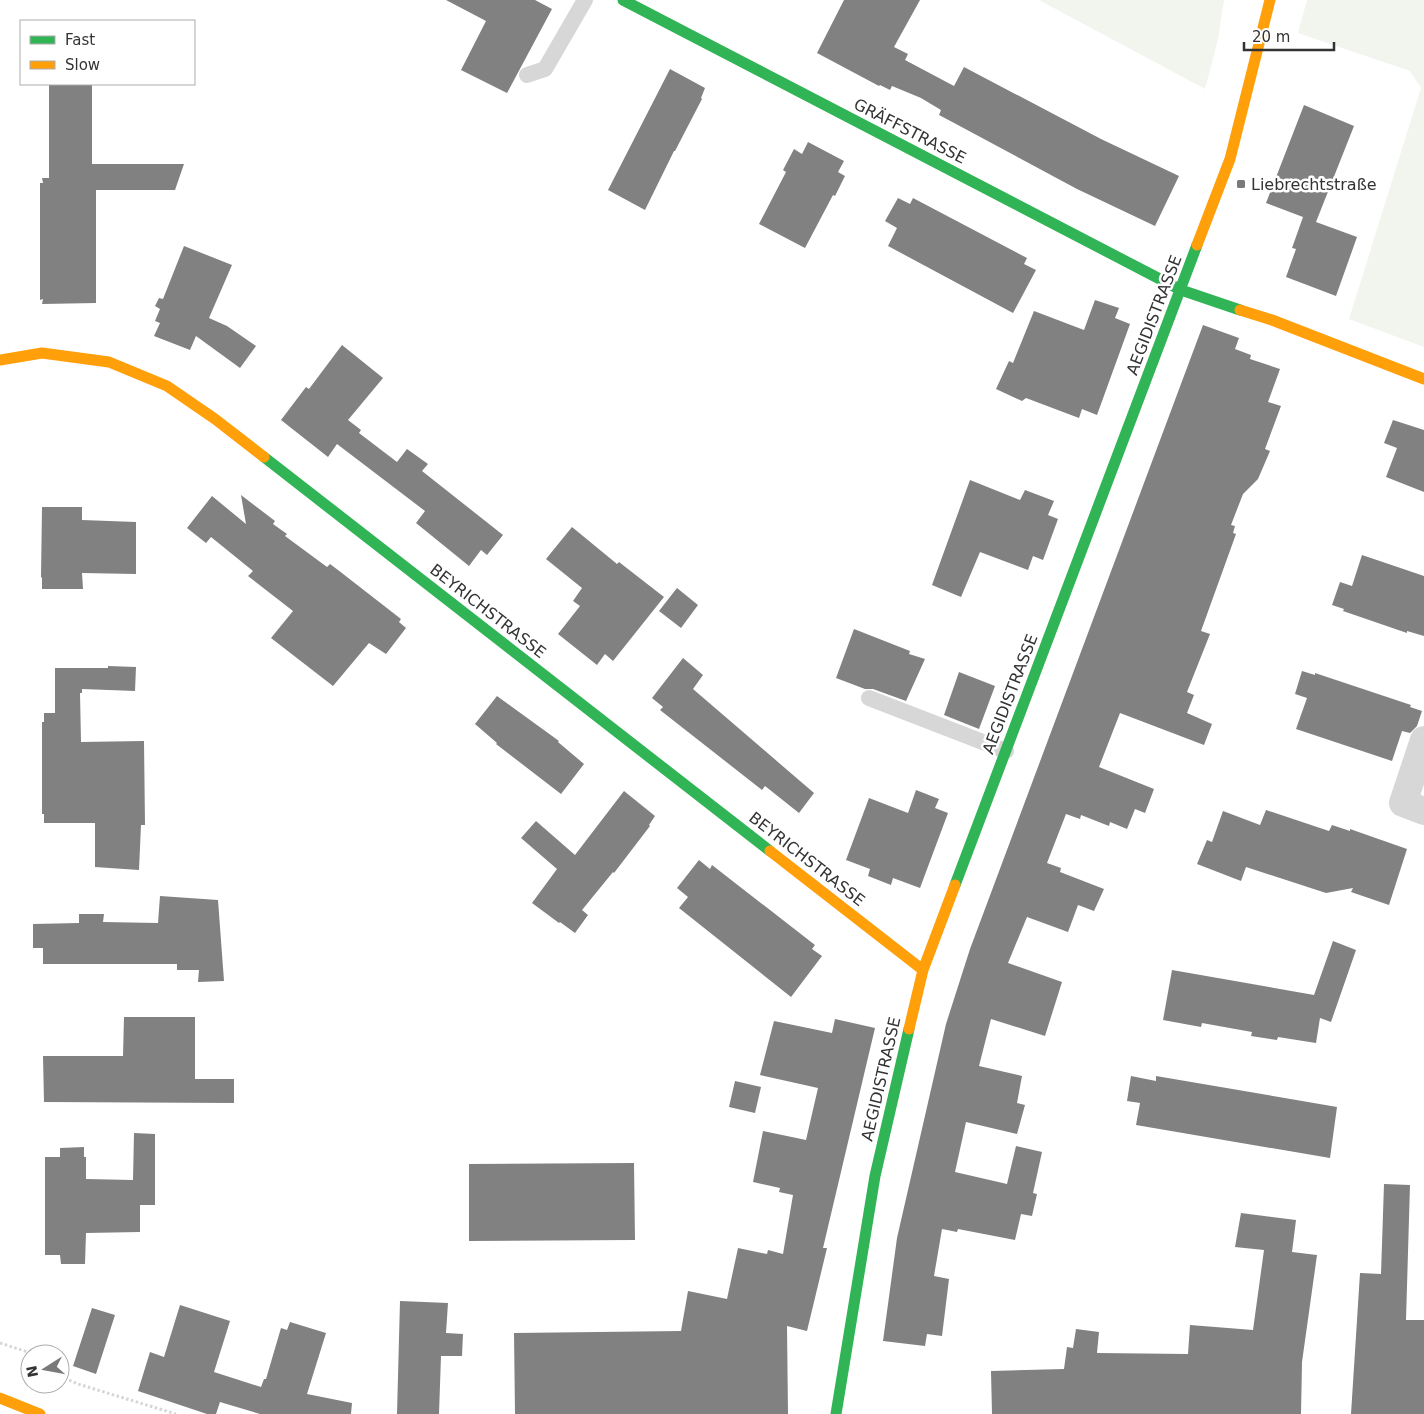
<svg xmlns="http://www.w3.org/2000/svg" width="1424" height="1414" viewBox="0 0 1424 1414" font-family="'DejaVu Sans',sans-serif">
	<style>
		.green { fill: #f1f5ed }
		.building { fill: #818181 }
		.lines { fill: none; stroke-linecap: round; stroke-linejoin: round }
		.path { stroke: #d6d6d6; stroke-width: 3; stroke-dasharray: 2.5 2.5; stroke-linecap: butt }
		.lane { stroke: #d7d7d7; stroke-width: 16 }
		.street { stroke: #d7d7d7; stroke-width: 28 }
		.fast { stroke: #30b455; stroke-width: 11 }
		.slow { stroke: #ff9f0a; stroke-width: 11 }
		.poi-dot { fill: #7a7a7a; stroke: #fff; stroke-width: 2 }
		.labels { text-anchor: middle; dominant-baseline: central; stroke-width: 5; stroke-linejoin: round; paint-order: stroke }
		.street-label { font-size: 16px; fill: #333; stroke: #fff }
		.poi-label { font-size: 16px; fill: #333; stroke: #fff; text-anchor: start }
	</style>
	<rect width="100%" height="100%" fill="#fff"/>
	<!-- green -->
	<path class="green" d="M 1039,0 L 1224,0 L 1218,39 L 1205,89 Z
		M 1307,0 L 1424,0 L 1424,347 L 1349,319 L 1421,88 L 1410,71 L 1298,33 Z"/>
	<!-- building -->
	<path class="building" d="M 446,0 L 535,0 L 552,9 L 507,93 L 461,70 L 486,21 Z
		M 844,0 L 920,0 L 894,47 L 908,54 L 905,60 L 954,86 L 964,67 L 1101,139 L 1179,176 L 1155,226 L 1077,189 L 956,124 L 939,115 L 941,110 L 921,98 L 892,86 L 890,90 L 880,85 L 879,86 L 817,53 Z
		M 670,69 L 705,88 L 701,98 L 702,99 L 675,151 L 674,151 L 645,210 L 608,190 Z
		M 49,84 L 92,84 L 92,164 L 184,164 L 175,190 L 96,190 L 96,303 L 42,304 L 43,299 L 40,300 L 40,183 L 43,183 L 42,178 L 49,178 Z
		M 1304,105 L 1354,126 L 1316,222 L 1357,237 L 1336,296 L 1286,277 L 1296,249 L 1292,248 L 1303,217 L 1266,203 Z
		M 808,142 L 844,161 L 838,172 L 845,176 L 835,196 L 833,195 L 805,248 L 759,224 L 786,172 L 783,170 L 794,149 L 802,154 Z
		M 898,198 L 910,204 L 913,198 L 1027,258 L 1024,264 L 1036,270 L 1013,313 L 888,246 L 897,228 L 885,221 Z
		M 184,246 L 232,265 L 209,318 L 227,326 L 256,346 L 240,368 L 196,336 L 190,350 L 154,336 L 160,323 L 155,321 L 160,309 L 155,306 L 159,298 L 163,299 Z
		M 1095,300 L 1119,308 L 1115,318 L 1130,324 L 1097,415 L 1082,409 L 1079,418 L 1026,398 L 1022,401 L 996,389 L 1009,361 L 1013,363 L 1034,311 L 1084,330 Z
		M 1203,325 L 1239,338 L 1235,349 L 1251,355 L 1250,359 L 1280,369 L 1268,402 L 1281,406 L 1265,449 L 1270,451 L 1258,479 L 1243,494 L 1231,525 L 1235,526 L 1233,533 L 1236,534 L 1201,631 L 1210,634 L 1187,692 L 1194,695 L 1187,713 L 1212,724 L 1204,745 L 1120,713 L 1099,767 L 1154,789 L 1145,813 L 1135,809 L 1127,829 L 1110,822 L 1109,826 L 1081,815 L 1080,819 L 1066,814 L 1047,863 L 1061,868 L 1060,872 L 1104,889 L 1094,911 L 1078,905 L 1068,932 L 1027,917 L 1008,963 L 1062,982 L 1045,1036 L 991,1019 L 979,1066 L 1022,1076 L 1017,1103 L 1025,1105 L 1017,1134 L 966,1122 L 955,1172 L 1007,1184 L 1016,1146 L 1042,1152 L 1033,1193 L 1037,1194 L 1032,1216 L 1021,1214 L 1015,1240 L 958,1229 L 957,1232 L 942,1229 L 934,1276 L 949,1279 L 942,1336 L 927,1334 L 925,1346 L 883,1341 L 897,1238 L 946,1024 L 970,949 Z
		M 342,345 L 383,378 L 348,420 L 361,430 L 359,433 L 397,462 L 407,449 L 428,464 L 422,471 L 503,535 L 487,555 L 481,550 L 469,566 L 416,523 L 425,511 L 337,444 L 328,457 L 281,420 L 306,387 L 309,389 Z
		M 1393,420 L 1424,430 L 1424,492 L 1386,477 L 1397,448 L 1384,443 Z
		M 970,480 L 1020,500 L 1025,490 L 1054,501 L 1048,515 L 1058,519 L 1043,560 L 1033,556 L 1028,570 L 980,552 L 961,597 L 932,585 Z
		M 241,495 L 275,521 L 273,524 L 287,534 L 285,536 L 327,567 L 330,564 L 338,570 L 401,619 L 399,622 L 406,628 L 386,654 L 369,643 L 333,686 L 271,638 L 293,611 L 248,576 L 253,571 L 211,537 L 206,543 L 187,528 L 212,496 L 246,524 Z
		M 42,507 L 82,507 L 82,520 L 136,522 L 136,574 L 82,573 L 83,589 L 42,589 L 42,578 L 41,577 Z
		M 572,527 L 617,564 L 619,562 L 664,597 L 613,661 L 605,654 L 597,665 L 558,634 L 580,606 L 573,601 L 582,588 L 546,559 Z
		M 1362,555 L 1424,576 L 1424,636 L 1407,631 L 1407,633 L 1343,611 L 1344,609 L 1332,605 L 1340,582 L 1352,586 Z
		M 677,588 L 698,605 L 681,628 L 659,611 Z
		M 854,629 L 910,651 L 909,654 L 925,659 L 906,701 L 873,689 L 865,689 L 836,678 Z
		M 683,658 L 703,675 L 693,689 L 814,793 L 799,813 L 765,786 L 762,790 L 660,710 L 663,707 L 652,698 Z
		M 108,666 L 136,667 L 135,691 L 82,689 L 82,693 L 80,693 L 81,742 L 144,741 L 145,825 L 141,825 L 139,870 L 95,867 L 95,823 L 44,823 L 44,814 L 42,814 L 42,722 L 44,722 L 44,713 L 55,713 L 55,668 L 108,668 Z
		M 1302,671 L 1315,675 L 1315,673 L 1411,705 L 1410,707 L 1422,711 L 1417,726 L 1410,733 L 1402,731 L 1392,761 L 1296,729 L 1307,698 L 1295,694 Z
		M 959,672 L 995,686 L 979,729 L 944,715 Z
		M 497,696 L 559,741 L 558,742 L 584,764 L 561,794 L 496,744 L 497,743 L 475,724 Z
		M 916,790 L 939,799 L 935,808 L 948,813 L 920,888 L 893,878 L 891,885 L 868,876 L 870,869 L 846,860 L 869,798 L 908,813 Z
		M 624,791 L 655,816 L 649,825 L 650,826 L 614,873 L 613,872 L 582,910 L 588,915 L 575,933 L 560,922 L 559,923 L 532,903 L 557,869 L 521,838 L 536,821 L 575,855 Z
		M 1266,810 L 1329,831 L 1332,825 L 1350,831 L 1350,829 L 1407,849 L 1389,905 L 1351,892 L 1353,888 L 1326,893 L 1246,867 L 1241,881 L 1197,864 L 1207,840 L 1212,842 L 1223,811 L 1260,825 Z
		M 699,860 L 710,869 L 712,865 L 815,945 L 812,949 L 822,956 L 791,997 L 679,908 L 688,897 L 677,888 Z
		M 160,896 L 218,900 L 224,981 L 198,982 L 199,970 L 177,970 L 177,964 L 43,964 L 43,948 L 33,948 L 33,924 L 79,923 L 79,914 L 104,914 L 103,922 L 158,923 Z
		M 1333,941 L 1356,950 L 1331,1022 L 1320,1018 L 1316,1043 L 1278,1037 L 1277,1040 L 1251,1036 L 1252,1032 L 1202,1023 L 1201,1027 L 1163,1020 L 1172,970 L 1314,995 Z
		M 124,1017 L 195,1017 L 195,1079 L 234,1079 L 234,1103 L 44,1102 L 43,1056 L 123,1056 Z
		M 835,1019 L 875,1028 L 823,1248 L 827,1248 L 807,1331 L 787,1326 L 788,1414 L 515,1414 L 514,1333 L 681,1331 L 688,1291 L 727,1299 L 738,1248 L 767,1254 L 768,1250 L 783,1254 L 793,1195 L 779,1192 L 780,1188 L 753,1182 L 763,1131 L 806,1140 L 818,1088 L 760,1075 L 774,1021 L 832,1033 Z
		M 1131,1076 L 1156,1081 L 1156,1076 L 1337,1107 L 1330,1158 L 1136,1125 L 1140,1103 L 1127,1101 Z
		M 735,1081 L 761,1087 L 755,1113 L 729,1107 Z
		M 134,1133 L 155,1134 L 155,1205 L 140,1205 L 140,1232 L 86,1233 L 85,1264 L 61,1264 L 60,1255 L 45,1255 L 45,1157 L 60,1157 L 60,1148 L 84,1147 L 84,1157 L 86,1157 L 86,1179 L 133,1180 Z
		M 634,1163 L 635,1240 L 469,1241 L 469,1164 Z
		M 1384,1184 L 1410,1185 L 1406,1320 L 1424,1320 L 1424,1414 L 1351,1414 L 1360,1273 L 1381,1274 Z
		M 1241,1213 L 1296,1220 L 1292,1252 L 1317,1255 L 1302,1362 L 1301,1414 L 992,1414 L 991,1371 L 1064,1369 L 1067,1347 L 1073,1348 L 1076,1329 L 1099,1332 L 1097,1353 L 1188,1354 L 1190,1325 L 1253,1330 L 1264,1250 L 1235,1247 Z
		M 400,1301 L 448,1303 L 446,1333 L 463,1334 L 462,1356 L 441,1356 L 439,1414 L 397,1414 Z
		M 180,1305 L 230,1321 L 214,1372 L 261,1387 L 264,1379 L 266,1379 L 281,1328 L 287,1330 L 290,1322 L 326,1333 L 307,1394 L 352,1403 L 351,1414 L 260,1414 L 220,1402 L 216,1414 L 207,1414 L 138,1391 L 150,1352 L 164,1357 Z
		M 92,1308 L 115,1315 L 96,1374 L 73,1366 Z"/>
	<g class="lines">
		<!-- path -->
		<path class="path" d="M 0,1343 L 34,1354
			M 60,1376 L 78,1384 L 176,1414"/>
		<!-- lane -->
		<path class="lane" d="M 527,75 L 545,69 L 585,0
			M 869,698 L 1006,751"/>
		<!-- street -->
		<path class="street" d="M 1424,740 L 1403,803 L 1424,811"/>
		<!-- fast -->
		<path class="fast" d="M 623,0 L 1181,290 L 1240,310
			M 264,457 L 770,851
			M 955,885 L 1197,245
			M 836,1414 L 875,1176 L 909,1029"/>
		<!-- slow -->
		<path class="slow" d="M 1197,245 L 1230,159 L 1270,0
			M 1240,310 L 1272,320 L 1424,379
			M 0,360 L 42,353 L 109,362 L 167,386 L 215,419 L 264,457
			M 770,851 L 923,970
			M 909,1029 L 923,970 L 955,885
			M 0,1398 L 40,1414"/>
	</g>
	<!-- markers -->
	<rect class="poi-dot" x="1236" y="179" width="10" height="10" rx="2.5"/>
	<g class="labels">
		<!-- street labels -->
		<g class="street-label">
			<text transform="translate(910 131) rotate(27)">GRÄFFSTRASSE</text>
			<text transform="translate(1154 315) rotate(-69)">AEGIDISTRASSE</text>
			<text transform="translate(488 611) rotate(38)">BEYRICHSTRASSE</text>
			<text transform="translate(1010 694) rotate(-69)">AEGIDISTRASSE</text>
			<text transform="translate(807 859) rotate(38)">BEYRICHSTRASSE</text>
			<text transform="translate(881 1079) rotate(-77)">AEGIDISTRASSE</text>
		</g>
		<!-- poi labels -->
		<g class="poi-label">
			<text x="1251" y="184">Liebrechtstraße</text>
		</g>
	</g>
	<!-- legend -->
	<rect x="20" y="20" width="175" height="65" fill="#ffffff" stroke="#adadad"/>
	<rect x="30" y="36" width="25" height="8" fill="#30b455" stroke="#adadad"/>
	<text x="65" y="45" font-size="15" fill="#333333">Fast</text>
	<rect x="30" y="61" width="25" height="8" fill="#ff9f0a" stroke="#adadad"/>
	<text x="65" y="70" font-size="15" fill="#333333">Slow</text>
	<!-- north arrow -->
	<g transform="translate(45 1369) rotate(259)"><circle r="24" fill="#ffffff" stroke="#adadad"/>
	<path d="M0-4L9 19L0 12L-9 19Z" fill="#7a7a7a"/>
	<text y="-8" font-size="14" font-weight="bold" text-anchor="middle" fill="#333333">N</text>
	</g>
	<!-- scale -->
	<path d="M1244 42v8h90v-8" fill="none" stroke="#333333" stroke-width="2.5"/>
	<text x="1252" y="42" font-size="15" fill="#333333" stroke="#ffffff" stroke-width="4" paint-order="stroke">20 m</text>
</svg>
